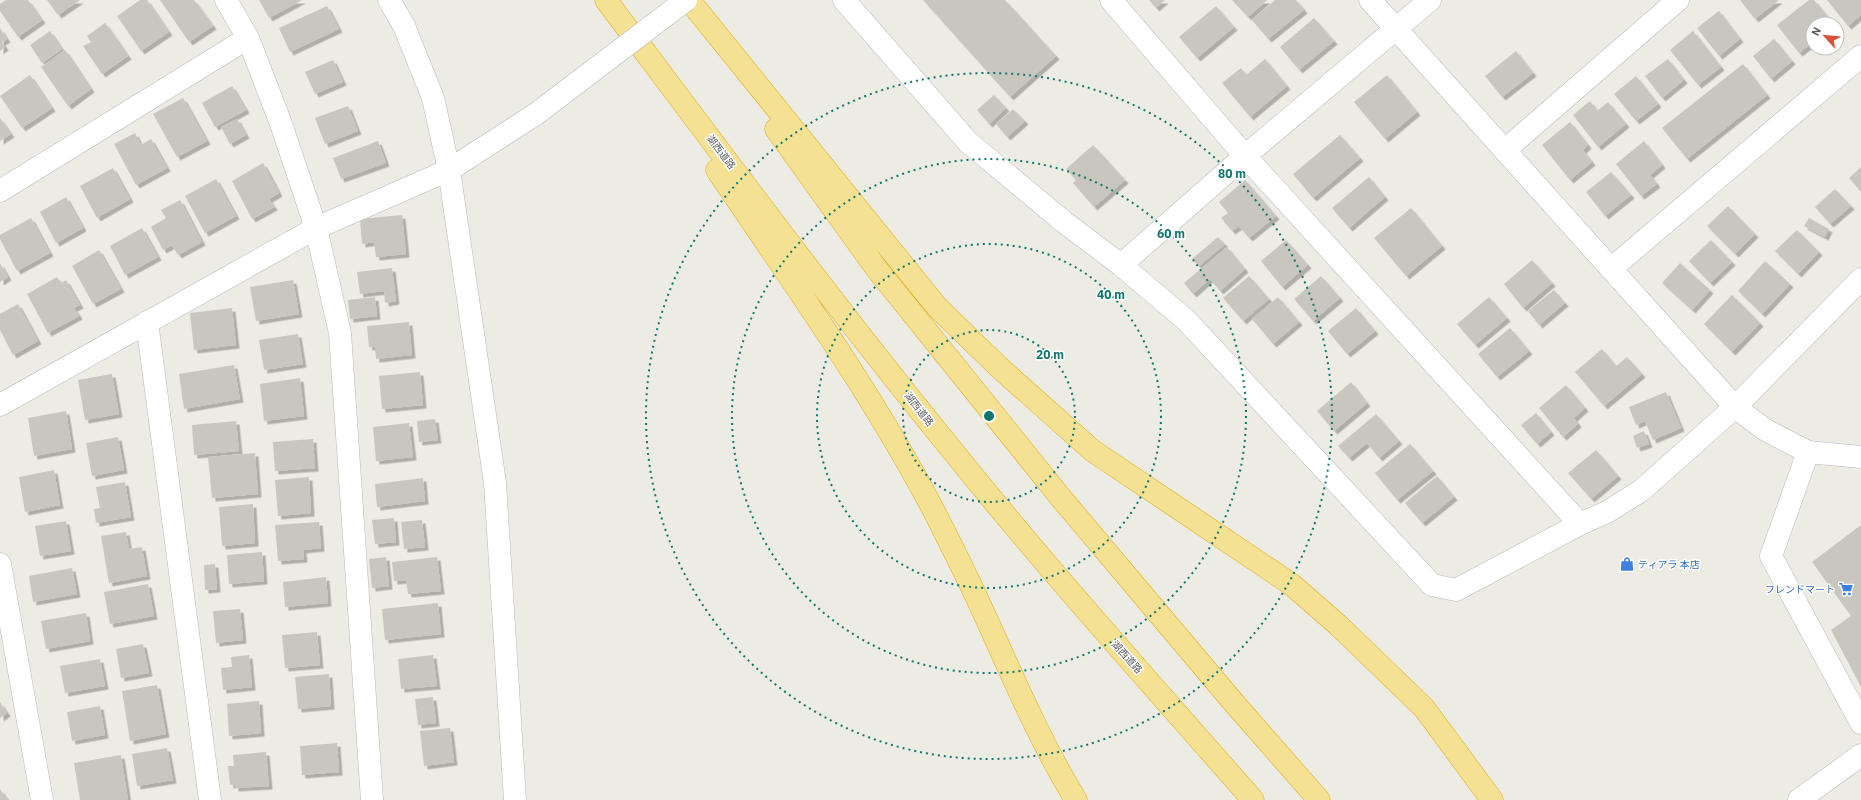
<svg xmlns="http://www.w3.org/2000/svg" width="1861" height="800" viewBox="0 0 1861 800" font-family="'IBM Plex Sans','Noto Sans JP',sans-serif">
	<style>
		.building { fill: #c9c6c0; filter: url(#shadow) }
		.lines { fill: none; stroke-linecap: round; stroke-linejoin: round }
		.minor-casing { stroke: #b6b9bd; stroke-width: 23 }
		.tertiary-casing { stroke: #b6b9bd; stroke-width: 23 }
		.secondary-casing { stroke: #b5b8bd; stroke-width: 23 }
		.motorway-casing { stroke: #deaa13; stroke-width: 23 }
		.minor { stroke: #fff; stroke-width: 22 }
		.tertiary { stroke: #fff; stroke-width: 22 }
		.secondary { stroke: #fff; stroke-width: 22 }
		.motorway { stroke: #f4e194; stroke-width: 22 }
		.minor-bridge-casing { stroke: #b6b9bd; stroke-width: 23; stroke-linecap: butt }
		.minor-bridge { stroke: #fff; stroke-width: 22 }
		.ring { fill: none; stroke: #0f766e; stroke-width: 2; stroke-dasharray: 2 4 }
		.labels { text-anchor: middle; dominant-baseline: central; stroke-width: 3; stroke-linejoin: round; paint-order: stroke }
		.street-label { font-size: 10px; fill: #5c5f63; stroke: #fff }
		.shop-label { font-size: 10px; fill: #366cbe; stroke: #fff; text-anchor: start }
		.centre { fill: #0f766e; stroke: #fff; stroke-width: 2 }
		.ring-label { font-size: 12px; text-anchor: middle; font-weight: bold; fill: #0f766e; stroke: #fff; stroke-width: 3; stroke-linejoin: round; paint-order: stroke }
	</style>
	<defs>
		<filter id="shadow"><feDropShadow dx="3.5" dy="3.5" stdDeviation="0" flood-color="#0004"/></filter>
	</defs>
	<rect width="100%" height="100%" fill="#edece4"/>
	<!-- building -->
	<path class="building" d="M 6,0 L 28,0 L 42,20 L 18,37 L 0,11 L 0,4 Z
		M 47,0 L 80,0 L 58,15 Z
		M 140,0 L 147,0 L 169,32 L 141,51 L 117,16 Z
		M 160,0 L 194,0 L 213,26 L 189,42 Z
		M 259,0 L 302,0 L 269,18 Z
		M 923,0 L 1005,0 L 1056,56 L 1010,97 Z
		M 1149,0 L 1165,0 L 1156,8 Z
		M 1232,0 L 1267,0 L 1248,17 Z
		M 1275,0 L 1296,0 L 1304,10 L 1268,39 L 1252,20 Z
		M 1740,0 L 1779,0 L 1755,19 Z
		M 1809,0 L 1814,0 L 1834,24 L 1813,24 L 1813,42 L 1799,53 L 1777,25 Z
		M 1827,0 L 1861,0 L 1861,15 L 1848,26 Z
		M 327,6 L 339,29 L 290,52 L 279,28 Z
		M 1216,6 L 1234,27 L 1197,58 L 1179,37 Z
		M 1719,11 L 1740,39 L 1719,56 L 1697,28 Z
		M 1314,18 L 1334,41 L 1299,70 L 1280,47 Z
		M 105,23 L 128,56 L 102,74 L 83,46 L 91,42 L 87,36 Z
		M 0,28 L 7,39 L 2,42 L 5,47 L 0,51 Z
		M 50,31 L 62,49 L 42,63 L 30,45 Z
		M 1693,31 L 1721,67 L 1698,85 L 1670,50 Z
		M 1774,39 L 1792,61 L 1771,79 L 1753,56 Z
		M 65,50 L 91,89 L 68,106 L 41,67 Z
		M 1516,51 L 1533,73 L 1502,97 L 1485,76 Z
		M 1265,59 L 1287,86 L 1250,117 L 1222,83 L 1241,68 L 1246,75 Z
		M 1668,59 L 1684,80 L 1662,98 L 1645,76 Z
		M 333,60 L 343,82 L 315,94 L 305,72 Z
		M 1743,64 L 1767,95 L 1687,159 L 1662,128 Z
		M 30,75 L 52,108 L 22,128 L 0,96 Z
		M 1387,75 L 1417,112 L 1385,139 L 1354,102 Z
		M 1636,76 L 1658,104 L 1636,121 L 1614,94 Z
		M 232,86 L 246,110 L 215,127 L 202,103 Z
		M 994,95 L 1006,108 L 989,124 L 977,110 Z
		M 183,98 L 207,141 L 177,157 L 153,114 Z
		M 1590,101 L 1597,111 L 1608,102 L 1626,124 L 1598,147 L 1573,115 Z
		M 348,106 L 358,131 L 325,144 L 315,118 Z
		M 1013,109 L 1025,121 L 1007,137 L 996,124 Z
		M 0,118 L 11,134 L 0,141 Z
		M 237,119 L 246,135 L 230,144 L 221,127 Z
		M 1570,122 L 1588,145 L 1583,150 L 1592,162 L 1570,180 L 1542,145 Z
		M 135,133 L 141,145 L 151,139 L 167,168 L 136,185 L 114,144 Z
		M 1340,135 L 1360,158 L 1313,198 L 1293,174 Z
		M 378,141 L 386,163 L 341,179 L 333,158 Z
		M 1644,141 L 1662,165 L 1650,175 L 1657,184 L 1641,196 L 1616,164 Z
		M 1093,145 L 1125,180 L 1094,207 L 1073,183 L 1076,180 L 1066,169 Z
		M 263,163 L 279,193 L 269,199 L 274,207 L 252,219 L 232,181 Z
		M 1861,167 L 1861,192 L 1849,178 Z
		M 113,168 L 130,199 L 97,218 L 80,186 Z
		M 1611,172 L 1631,195 L 1605,216 L 1586,192 Z
		M 1369,177 L 1385,197 L 1349,228 L 1332,208 Z
		M 216,179 L 236,216 L 205,233 L 185,196 Z
		M 1245,180 L 1276,216 L 1249,238 L 1239,226 L 1232,231 L 1221,218 L 1228,213 L 1219,202 Z
		M 1835,189 L 1851,206 L 1830,224 L 1815,207 Z
		M 66,197 L 83,228 L 56,243 L 40,212 Z
		M 180,200 L 202,242 L 178,255 L 172,245 L 163,250 L 151,227 L 166,218 L 161,210 Z
		M 1728,206 L 1755,234 L 1735,254 L 1707,226 Z
		M 1411,208 L 1442,246 L 1406,276 L 1374,238 Z
		M 402,215 L 406,254 L 376,257 L 374,242 L 362,244 L 360,219 Z
		M 31,218 L 50,253 L 17,271 L 0,239 L 0,235 Z
		M 1809,218 L 1829,229 L 1825,237 L 1804,226 Z
		M 142,228 L 158,257 L 125,275 L 110,246 Z
		M 1797,230 L 1819,252 L 1798,274 L 1775,251 Z
		M 1218,237 L 1225,244 L 1199,266 L 1192,259 Z
		M 1286,240 L 1308,265 L 1282,287 L 1261,261 Z
		M 1711,240 L 1732,262 L 1710,283 L 1689,261 Z
		M 1227,247 L 1245,269 L 1220,291 L 1210,279 L 1193,294 L 1184,283 Z
		M 99,250 L 121,289 L 93,304 L 72,266 Z
		M 1532,260 L 1552,283 L 1523,308 L 1504,284 Z
		M 1765,261 L 1790,284 L 1762,314 L 1738,291 Z
		M 0,263 L 8,277 L 0,282 Z
		M 1680,263 L 1710,290 L 1692,310 L 1662,283 Z
		M 392,268 L 396,301 L 385,303 L 384,291 L 360,294 L 357,272 Z
		M 1249,276 L 1269,299 L 1243,321 L 1223,298 Z
		M 1321,276 L 1340,298 L 1313,321 L 1294,299 Z
		M 57,277 L 61,283 L 66,280 L 80,305 L 74,308 L 79,316 L 48,333 L 27,294 Z
		M 293,280 L 299,314 L 256,321 L 250,287 Z
		M 1554,290 L 1565,303 L 1539,325 L 1528,311 Z
		M 1732,295 L 1760,323 L 1732,352 L 1704,324 Z
		M 375,297 L 377,316 L 350,319 L 348,300 Z
		M 1278,297 L 1299,322 L 1273,344 L 1252,319 Z
		M 1489,297 L 1507,318 L 1475,345 L 1457,324 Z
		M 18,304 L 38,341 L 13,355 L 0,330 L 0,314 Z
		M 232,308 L 236,345 L 194,350 L 190,313 Z
		M 1356,308 L 1375,331 L 1347,354 L 1328,331 Z
		M 409,322 L 412,355 L 376,359 L 375,347 L 369,347 L 367,326 Z
		M 1510,328 L 1529,351 L 1497,377 L 1478,354 Z
		M 298,334 L 303,364 L 264,370 L 259,340 Z
		M 1602,349 L 1616,366 L 1627,357 L 1642,374 L 1604,406 L 1575,372 Z
		M 234,365 L 240,399 L 184,409 L 179,374 Z
		M 420,372 L 423,405 L 382,409 L 379,376 Z
		M 112,374 L 119,414 L 85,420 L 78,380 Z
		M 300,378 L 304,416 L 264,421 L 260,384 Z
		M 1351,382 L 1367,403 L 1334,431 L 1317,411 Z
		M 1566,385 L 1585,408 L 1574,418 L 1578,424 L 1563,437 L 1539,408 Z
		M 1666,392 L 1681,428 L 1653,440 L 1645,421 L 1636,425 L 1629,407 Z
		M 66,411 L 72,449 L 34,456 L 28,418 Z
		M 1536,413 L 1551,432 L 1537,444 L 1521,425 Z
		M 1376,414 L 1399,441 L 1379,458 L 1367,443 L 1349,458 L 1338,446 Z
		M 435,419 L 438,440 L 419,442 L 417,421 Z
		M 236,421 L 239,451 L 194,455 L 192,425 Z
		M 409,423 L 413,457 L 376,461 L 373,427 Z
		M 1644,431 L 1649,444 L 1637,448 L 1633,436 Z
		M 118,437 L 124,470 L 92,476 L 86,443 Z
		M 313,439 L 315,468 L 275,471 L 273,442 Z
		M 1410,444 L 1433,471 L 1397,500 L 1375,473 Z
		M 1596,450 L 1618,476 L 1591,499 L 1568,473 Z
		M 255,453 L 258,494 L 212,498 L 208,457 Z
		M 54,470 L 60,505 L 25,512 L 19,477 Z
		M 1437,476 L 1454,497 L 1422,523 L 1405,503 Z
		M 309,477 L 311,513 L 278,516 L 275,480 Z
		M 423,478 L 425,501 L 377,507 L 375,484 Z
		M 125,482 L 131,517 L 96,523 L 94,509 L 100,508 L 96,487 Z
		M 253,504 L 255,543 L 222,546 L 219,507 Z
		M 394,518 L 396,542 L 375,544 L 372,520 Z
		M 422,520 L 425,547 L 404,549 L 401,522 Z
		M 66,521 L 71,551 L 40,556 L 35,526 Z
		M 319,522 L 321,548 L 303,550 L 304,559 L 278,561 L 275,525 Z
		M 1861,525 L 1861,687 L 1831,630 L 1851,616 L 1812,562 Z
		M 126,532 L 129,549 L 142,547 L 147,576 L 109,583 L 101,536 Z
		M 262,552 L 264,581 L 229,584 L 227,555 Z
		M 386,557 L 389,586 L 372,588 L 369,559 Z
		M 437,557 L 441,591 L 408,594 L 406,580 L 394,581 L 392,562 Z
		M 215,564 L 217,589 L 205,590 L 204,565 Z
		M 72,568 L 77,594 L 33,602 L 29,576 Z
		M 326,577 L 328,603 L 285,607 L 283,582 Z
		M 148,584 L 154,616 L 110,624 L 104,592 Z
		M 438,603 L 441,634 L 385,640 L 382,609 Z
		M 240,609 L 243,640 L 216,643 L 213,611 Z
		M 86,613 L 90,641 L 46,649 L 41,621 Z
		M 317,632 L 320,665 L 285,668 L 282,635 Z
		M 143,644 L 149,673 L 121,678 L 116,649 Z
		M 249,655 L 252,687 L 223,690 L 221,668 L 232,667 L 231,657 Z
		M 433,655 L 437,686 L 401,689 L 398,659 Z
		M 100,659 L 105,686 L 65,693 L 60,666 Z
		M 329,674 L 331,706 L 298,709 L 295,677 Z
		M 157,685 L 166,734 L 130,741 L 122,691 Z
		M 433,697 L 436,723 L 418,725 L 415,699 Z
		M 259,701 L 261,733 L 229,736 L 227,704 Z
		M 0,702 L 7,713 L 0,718 Z
		M 100,706 L 105,735 L 72,741 L 67,712 Z
		M 450,728 L 454,762 L 424,766 L 420,731 Z
		M 337,743 L 339,772 L 302,775 L 300,746 Z
		M 167,748 L 173,780 L 137,786 L 132,754 Z
		M 266,752 L 269,786 L 235,788 L 235,784 L 230,785 L 228,766 L 234,766 L 233,755 Z
		M 121,755 L 128,800 L 80,800 L 74,763 Z
		M 0,789 L 8,800 L 0,800 Z"/>
	<g class="lines">
		<defs>
			<path id="minor" d="M 226,0 L 248,38 L 280,121 L 316,228 L 340,333 L 372,800
				M 844,0 L 968,142 L 1064,222 L 1121,265 L 1186,320 L 1432,585 L 1456,590 L 1580,524 L 1607,512 L 1642,490 L 1735,407 L 1861,279
				M 1111,0 L 1245,156 L 1580,524
				M 1505,150 L 1678,0
				M 0,191 L 248,38
				M 1121,265 L 1245,156 L 1430,0
				M 1612,268 L 1861,56
				M 147,322 L 210,800
				M 0,405 L 316,228 L 449,170 L 536,114
				M 1808,452 L 1771,556 L 1861,723
				M 0,564 L 42,800"/>
			<path id="tertiary" d="M 389,0 L 404,26 L 433,98 L 449,170 L 495,483 L 515,800
				M 1370,0 L 1735,407 L 1764,429 L 1808,452 L 1861,457"/>
			<path id="secondary" d="M 1799,800 L 1861,755"/>
			<path id="motorway" d="M 606,0 C 721,153 835,307 956,455 C 1051,573 1153,686 1253,800
				M 689,0 L 937,307 L 1002,370 L 1093,451 L 1291,584 L 1338,625 L 1424,708 L 1492,800
				M 776,129 L 876,268 L 1061,498 L 1234,703 L 1319,800
				M 717,170 C 793,283 873,394 936,515 C 951,545 967,576 981,607 C 1011,672 1038,738 1076,800"/>
		</defs>
		<!-- minor casing -->
		<use href="#minor" class="minor-casing"/>
		<!-- tertiary casing -->
		<use href="#tertiary" class="tertiary-casing"/>
		<!-- secondary casing -->
		<use href="#secondary" class="secondary-casing"/>
		<!-- motorway casing -->
		<use href="#motorway" class="motorway-casing"/>
		<!-- minor -->
		<use href="#minor" class="minor"/>
		<!-- tertiary -->
		<use href="#tertiary" class="tertiary"/>
		<!-- secondary -->
		<use href="#secondary" class="secondary"/>
		<!-- motorway -->
		<use href="#motorway" class="motorway"/>
		<defs>
			<path id="minor-bridge" d="M 536,114 L 686,0"/>
		</defs>
		<!-- minor-bridge casing -->
		<use href="#minor-bridge" class="minor-bridge-casing"/>
		<!-- minor-bridge -->
		<use href="#minor-bridge" class="minor-bridge"/>
	</g>
	<!-- distance rings -->
	<g class="ring">
		<circle cx="989" cy="416" r="86"/>
		<circle cx="989" cy="416" r="172"/>
		<circle cx="989" cy="416" r="257"/>
		<circle cx="989" cy="416" r="343"/>
	</g>
	<!-- icons -->
	<defs>
		<symbol id="shop-bare" viewBox="-9 -9 18 18"><path d="M-5-2.5h2.3a2.7 3.5 0 0 1 5.4 0H5L5.5 6h-11ZM-1.5-2.5h3a1.5 2.3 0 0 0-3 0Z" fill="#3f7fe0" stroke="#fff" stroke-width="2.5" paint-order="stroke"/></symbol>
		<symbol id="supermarket-bare" viewBox="-9 -9 18 18"><path d="M-6-5.5h2.5l.6 2H6L4.5 2H-2.5L-4.4-4H-6ZM-1.5 3.2a1.3 1.3 0 1 0 .1 0ZM3 3.2a1.3 1.3 0 1 0 .1 0Z" fill="#3f7fe0" stroke="#fff" stroke-width="2.5" paint-order="stroke"/></symbol>
	</defs>
	<g fill-rule="evenodd">
		<use href="#shop-bare" x="1617" y="554" width="20" height="20"/>
		<use href="#supermarket-bare" x="1836" y="579" width="20" height="20"/>
	</g>
	<g class="labels">
		<!-- street labels -->
		<g class="street-label">
			<text transform="translate(721 152) rotate(53)">湖西道路</text>
			<text transform="translate(919 409) rotate(52)">湖西道路</text>
			<text transform="translate(1127 657) rotate(48)">湖西道路</text>
		</g>
		<!-- shop labels -->
		<g class="shop-label">
			<text x="1638" y="564">ティアラ 本店</text>
			<text x="1835" y="589" text-anchor="end">フレンドマート</text>
		</g>
	</g>
	<circle cx="989" cy="416" r="6" class="centre"/>
	<g class="ring-label">
		<text x="1232" y="178">80 m</text>
		<text x="1171" y="238">60 m</text>
		<text x="1111" y="299">40 m</text>
		<text x="1050" y="359">20 m</text>
	</g>
	<!-- north arrow -->
	<g transform="translate(1825 36) rotate(297)"><circle r="19" fill="#ffffff" stroke="#bebfc1"/>
	<path d="M0-3L7 15L0 10L-7 15Z" fill="#da523c"/>
	<text y="-6" font-size="11" font-weight="bold" text-anchor="middle" fill="#5c5f63">N</text>
	</g>
</svg>
